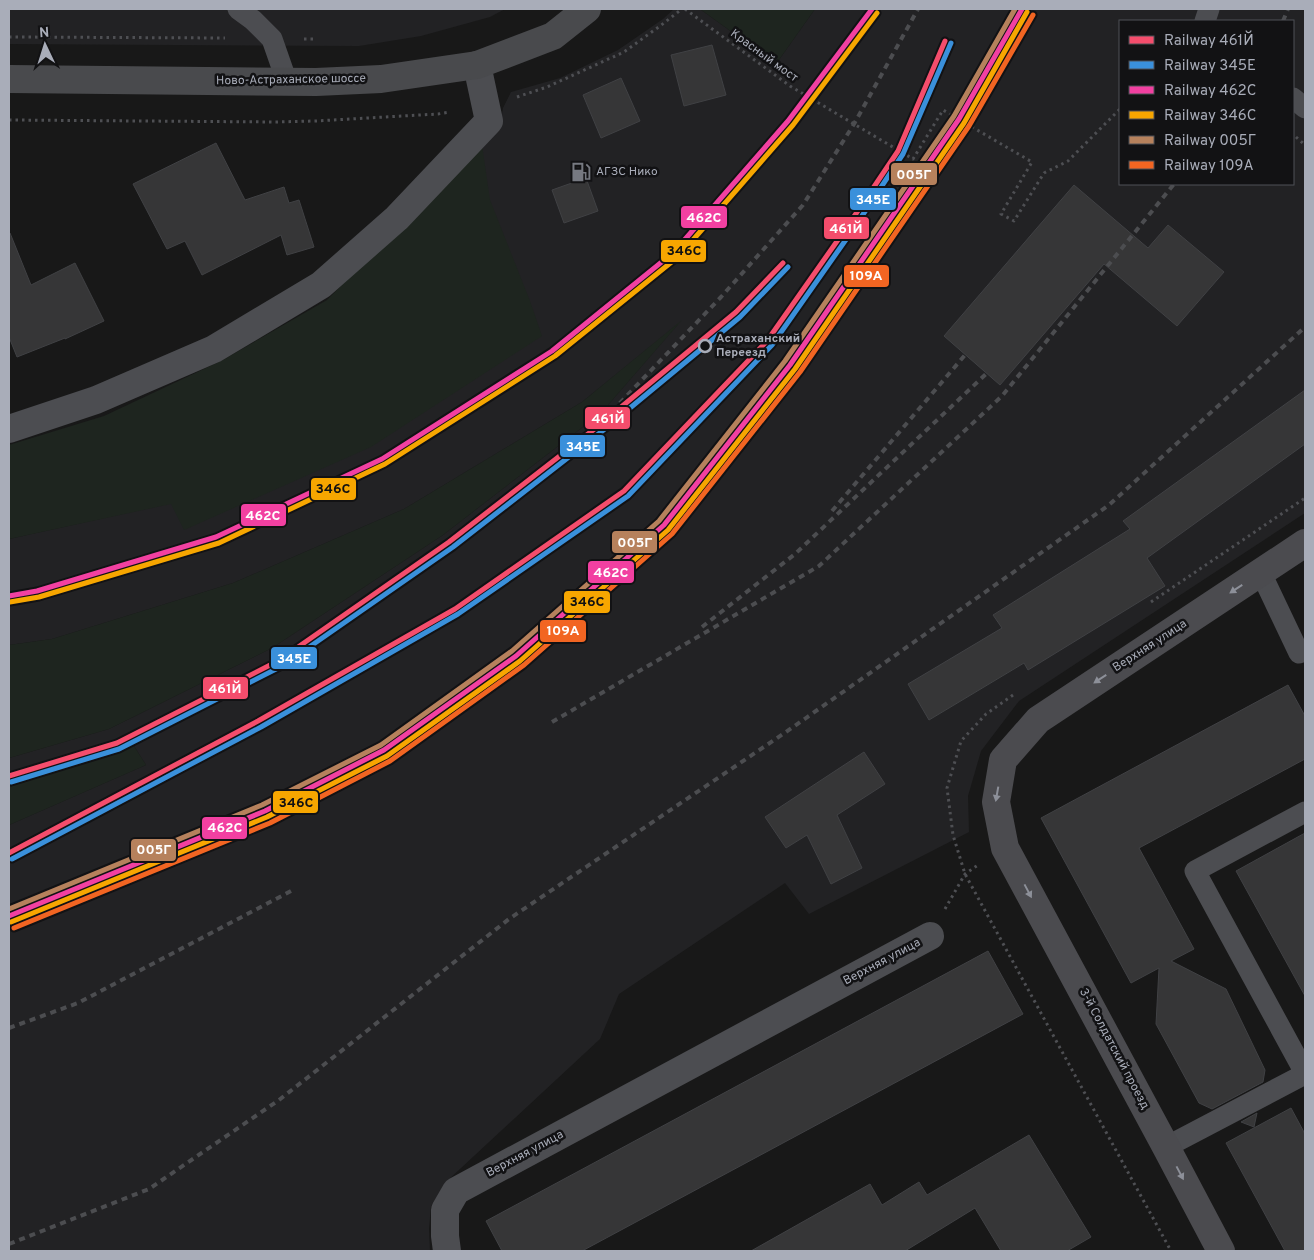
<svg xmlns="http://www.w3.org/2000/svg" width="1314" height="1260" viewBox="0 0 1314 1260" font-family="Overpass,sans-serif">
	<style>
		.built { fill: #222224; fill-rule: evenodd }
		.green { fill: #1e251f }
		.building { fill: #363637; stroke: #404144 }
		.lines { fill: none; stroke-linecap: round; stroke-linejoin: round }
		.path { stroke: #4e4f53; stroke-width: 3; stroke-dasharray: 2.5 4; stroke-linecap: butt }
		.service { stroke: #4c4d51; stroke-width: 21 }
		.minor { stroke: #4c4d51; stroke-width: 28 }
		.secondary { stroke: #4b4b4f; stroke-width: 28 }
		.primary { stroke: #494a4d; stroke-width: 28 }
		.rail { stroke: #4c4d50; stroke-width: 4; stroke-dasharray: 6 5; stroke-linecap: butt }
		.rail-1-casing { stroke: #121214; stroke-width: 9 }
		.rail-2-casing { stroke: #121214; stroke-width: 9 }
		.rail-3-casing { stroke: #121214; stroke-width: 9 }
		.rail-4-casing { stroke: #121214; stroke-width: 9 }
		.rail-5-casing { stroke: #121214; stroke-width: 9 }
		.rail-6-casing { stroke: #121214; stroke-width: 9 }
		.rail-1 { stroke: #f44d6c; stroke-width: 5 }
		.rail-2 { stroke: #3a90db; stroke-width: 5 }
		.rail-3 { stroke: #f240a1; stroke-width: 5 }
		.rail-4 { stroke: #f7a600; stroke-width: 5 }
		.rail-5 { stroke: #b6815c; stroke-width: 5 }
		.rail-6 { stroke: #f26522; stroke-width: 5 }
		.oneway { fill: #8d9099 }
		.stop-dot { fill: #121214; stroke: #a9adb9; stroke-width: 2.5 }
		.labels { text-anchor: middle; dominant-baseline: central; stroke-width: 5; stroke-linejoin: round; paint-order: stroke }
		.street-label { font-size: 12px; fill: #a9adb9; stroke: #121214 }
		.poi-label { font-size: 12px; fill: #a9adb9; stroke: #121214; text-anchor: start }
		.stop-label { font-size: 12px; font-weight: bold; fill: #a9adb9; stroke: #121214; text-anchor: start }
		.line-badge { stroke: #121214; stroke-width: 2 }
		.badge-label { font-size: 14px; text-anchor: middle; font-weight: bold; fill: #fff }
		.pale-badge-label { font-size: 14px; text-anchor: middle; font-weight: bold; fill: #111 }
	</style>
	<rect width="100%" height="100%" fill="#181818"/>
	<!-- built -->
	<path class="built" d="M 9,9 L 505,9 L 490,17 L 421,36 L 359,46 L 9,44 Z
		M 674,9 L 700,9 L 776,64 L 815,9 L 1305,9 L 1305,513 L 1019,701 L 981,751 L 968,796 L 969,832 L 809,914 L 785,883 L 619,994 L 600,1039 L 446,1182 L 431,1206 L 429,1229 L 430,1251 L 9,1251 L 9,825 L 146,765 L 134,746 L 9,787 L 9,758 L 109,729 L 272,648 L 443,535 L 601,413 L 679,323 L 582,402 L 404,509 L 233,583 L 52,639 L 9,645 L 9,539 L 172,503 L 482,145 L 501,121 L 503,108 L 511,92 L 560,78 L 618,50 L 663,19 ZM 1120,21 L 1293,21 L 1293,184 L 1120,184 Z"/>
	<!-- green -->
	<path class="green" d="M 700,9 L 815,9 L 776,64 Z
		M 482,145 L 490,200 L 530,301 L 542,336 L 371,447 L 184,530 L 171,504 L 9,539 L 9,445 L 104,416 L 223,360 L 327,300 Z
		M 682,320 L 601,413 L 443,535 L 272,648 L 109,729 L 9,758 L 9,645 L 52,639 L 233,583 L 404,509 L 582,402 Z
		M 134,746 L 146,765 L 9,825 L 9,787 Z"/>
	<!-- building -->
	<path class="building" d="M 712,45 L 726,95 L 684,106 L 671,55 Z
		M 621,78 L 640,121 L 601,138 L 583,95 Z
		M 216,143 L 245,200 L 284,187 L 289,203 L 299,200 L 314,247 L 287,255 L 281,235 L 202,275 L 185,241 L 167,249 L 133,184 Z
		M 586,178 L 598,211 L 564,223 L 552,190 Z
		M 1074,185 L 1148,248 L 1168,225 L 1224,272 L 1177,326 L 1104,264 L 1000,385 L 944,336 Z
		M 10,233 L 31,285 L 75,263 L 104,321 L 65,339 L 65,338 L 17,357 L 9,337 L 9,234 Z
		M 1305,390 L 1305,444 L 1147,558 L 1165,586 L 1028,670 L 1024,663 L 929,720 L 908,684 L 1002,628 L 993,615 L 1130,529 L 1123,521 Z
		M 1288,685 L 1305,716 L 1305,759 L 1139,848 L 1194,949 L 1171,961 L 1226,989 L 1265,1070 L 1263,1082 L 1212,1109 L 1199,1103 L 1156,1024 L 1159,968 L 1131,983 L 1041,818 Z
		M 864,752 L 885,784 L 837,815 L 862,868 L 831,884 L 807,835 L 786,848 L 765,817 Z
		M 1305,833 L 1305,996 L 1236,871 Z
		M 988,951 L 1023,1014 L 582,1251 L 502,1251 L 486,1221 Z
		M 1291,1108 L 1305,1134 L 1305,1251 L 1285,1251 L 1226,1143 Z
		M 1257,1113 L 1254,1127 L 1241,1122 Z
		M 1029,1135 L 1091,1237 L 1067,1251 L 1001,1251 L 975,1208 L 905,1251 L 751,1251 L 870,1184 L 882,1205 L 919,1182 L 927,1195 Z"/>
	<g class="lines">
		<!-- path -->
		<path class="path" d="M 685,9 L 790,86 L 913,159 L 943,110 L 1032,162 L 1001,214 L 1014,221 L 1044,173 L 1068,161 L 1120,109
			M 9,37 L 225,38
			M 304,39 L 316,39
			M 517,97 L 547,87 L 624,52 L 660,26 L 682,9
			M 9,120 L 276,122 L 315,121 L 438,114 L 450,112
			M 1296,137 L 1305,145
			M 1151,602 L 1305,498
			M 1013,695 L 986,714 L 961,741 L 947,788 L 953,835 L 965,874 L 1171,1251
			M 945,909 L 965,874 L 978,865"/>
		<!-- service -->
		<path class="service" d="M 238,9 L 253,20 L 272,39 L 287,82
			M 1205,21 L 1209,9
			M 1293,98 L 1305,108
			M 1261,573 L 1299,653 L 1305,650
			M 1305,812 L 1195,871 L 1305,1073
			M 1166,1147 L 1305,1074"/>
		<!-- minor -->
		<path class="minor" d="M 9,429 L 96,400 L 214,349 L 321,285 L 397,218 L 489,121 L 477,65
			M 447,1251 L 445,1236 L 445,1210 L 456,1191 L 930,936"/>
		<!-- secondary -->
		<path class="secondary" d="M 1221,1251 L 1166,1147 L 1005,848 L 996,802 L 1003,760 L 1038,720 L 1305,543"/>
		<!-- primary -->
		<path class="primary" d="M 9,79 L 316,82 L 381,79 L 477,65 L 553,36 L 587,9"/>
		<!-- rail -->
		<path class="rail" d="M 1283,21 L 1288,9
			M 597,427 L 721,297 L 803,205 L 854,124 L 918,9
			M 832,511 L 965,355
			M 702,627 L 795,554 L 987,373
			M 552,722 L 819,566 L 1002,396 L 1174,184
			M 9,1028 L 78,1003 L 293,890
			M 9,1244 L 149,1189 L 279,1100 L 509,919 L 786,732 L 1109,505 L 1305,327"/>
		<defs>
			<path id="rail-1" d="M 9,776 L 117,743 L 278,661 L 449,542 L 597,427 L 736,312 L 783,263
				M 9,853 L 258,721 L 455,609 L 624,491 L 767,341 L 847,227 L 898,151 L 945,41"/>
			<path id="rail-2" d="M 11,782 L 119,749 L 282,666 L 453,547 L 601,432 L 740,317 L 788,267
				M 12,859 L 261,727 L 458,614 L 628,496 L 772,345 L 852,231 L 903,154 L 951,43"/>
			<path id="rail-3" d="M 9,596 L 37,591 L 216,537 L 382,459 L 552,351 L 674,252 L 788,121 L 872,9
				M 9,916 L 265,811 L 384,750 L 516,656 L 664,525 L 790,365 L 959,119 L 1022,9"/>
			<path id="rail-4" d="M 10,602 L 39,597 L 219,543 L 385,464 L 555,356 L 679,256 L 793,125 L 877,13
				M 11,922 L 267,817 L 387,756 L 520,661 L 668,530 L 795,369 L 964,123 L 1027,12"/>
			<path id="rail-5" d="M 9,909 L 262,805 L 381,745 L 512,651 L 659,521 L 785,361 L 954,116 L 1015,9"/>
			<path id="rail-6" d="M 14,928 L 270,823 L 390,761 L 524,665 L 672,534 L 800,372 L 969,126 L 1033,15"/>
		</defs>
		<!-- rail-1 casing -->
		<use href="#rail-1" class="rail-1-casing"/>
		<!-- rail-2 casing -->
		<use href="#rail-2" class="rail-2-casing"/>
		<!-- rail-3 casing -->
		<use href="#rail-3" class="rail-3-casing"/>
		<!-- rail-4 casing -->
		<use href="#rail-4" class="rail-4-casing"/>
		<!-- rail-5 casing -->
		<use href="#rail-5" class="rail-5-casing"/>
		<!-- rail-6 casing -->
		<use href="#rail-6" class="rail-6-casing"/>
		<!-- rail-1 -->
		<use href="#rail-1" class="rail-1"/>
		<!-- rail-2 -->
		<use href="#rail-2" class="rail-2"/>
		<!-- rail-3 -->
		<use href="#rail-3" class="rail-3"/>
		<!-- rail-4 -->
		<use href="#rail-4" class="rail-4"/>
		<!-- rail-5 -->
		<use href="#rail-5" class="rail-5"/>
		<!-- rail-6 -->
		<use href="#rail-6" class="rail-6"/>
	</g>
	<!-- one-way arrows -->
	<defs><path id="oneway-solid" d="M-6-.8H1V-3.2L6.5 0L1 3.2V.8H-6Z" transform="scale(1.25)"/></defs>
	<g class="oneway">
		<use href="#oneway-solid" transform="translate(1236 589) rotate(147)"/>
		<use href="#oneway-solid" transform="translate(1100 679) rotate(147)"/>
		<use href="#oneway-solid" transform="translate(997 794) rotate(100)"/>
		<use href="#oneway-solid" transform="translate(1028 891) rotate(62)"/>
		<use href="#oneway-solid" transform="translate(1180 1173) rotate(62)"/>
	</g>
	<!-- icons -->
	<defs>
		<symbol id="fuel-bare" viewBox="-9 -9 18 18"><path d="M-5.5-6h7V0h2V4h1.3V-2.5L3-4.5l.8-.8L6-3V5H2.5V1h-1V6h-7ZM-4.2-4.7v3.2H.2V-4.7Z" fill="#767981" stroke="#121214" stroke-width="2.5" paint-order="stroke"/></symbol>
	</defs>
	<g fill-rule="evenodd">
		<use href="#fuel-bare" x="567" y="158" width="28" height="28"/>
	</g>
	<!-- markers -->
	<circle class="stop-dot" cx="705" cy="346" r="6"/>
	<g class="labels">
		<!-- street labels -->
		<g class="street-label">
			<text transform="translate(764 56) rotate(36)">Красный мост</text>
			<text transform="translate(291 80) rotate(-1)">Ново-Астраханское шоссе</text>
			<text transform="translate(1150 646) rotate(-33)">Верхняя улица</text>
			<text transform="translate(882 962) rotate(-28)">Верхняя улица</text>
			<text transform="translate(1114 1049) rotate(62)">3-й Солдатский проезд</text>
			<text transform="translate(525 1154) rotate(-28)">Верхняя улица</text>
		</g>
		<!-- poi labels -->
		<g class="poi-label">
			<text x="596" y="172">АГЗС Нико</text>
		</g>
		<!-- stop labels -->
		<g class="stop-label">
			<text x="716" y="339">Астраханский<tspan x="716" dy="14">Переезд</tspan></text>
		</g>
	</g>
	<g class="line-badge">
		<rect x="890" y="162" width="48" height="24" rx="5" fill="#b6815c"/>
		<rect x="849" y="187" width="48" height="24" rx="5" fill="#3a90db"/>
		<rect x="680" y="205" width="48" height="24" rx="5" fill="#f240a1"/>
		<rect x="823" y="216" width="47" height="24" rx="5" fill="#f44d6c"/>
		<rect x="660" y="239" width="47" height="24" rx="5" fill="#f7a600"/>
		<rect x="843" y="264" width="47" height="24" rx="5" fill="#f26522"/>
		<rect x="584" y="406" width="47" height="24" rx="5" fill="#f44d6c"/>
		<rect x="559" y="434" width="47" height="24" rx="5" fill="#3a90db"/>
		<rect x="310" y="477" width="47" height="24" rx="5" fill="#f7a600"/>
		<rect x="240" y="503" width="47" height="24" rx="5" fill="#f240a1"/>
		<rect x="611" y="530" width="47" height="24" rx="5" fill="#b6815c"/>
		<rect x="587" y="560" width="48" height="24" rx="5" fill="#f240a1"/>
		<rect x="563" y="590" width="48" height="24" rx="5" fill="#f7a600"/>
		<rect x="539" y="619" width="48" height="24" rx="5" fill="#f26522"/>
		<rect x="270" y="646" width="48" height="24" rx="5" fill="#3a90db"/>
		<rect x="202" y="676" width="47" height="24" rx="5" fill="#f44d6c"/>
		<rect x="272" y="790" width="47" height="24" rx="5" fill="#f7a600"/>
		<rect x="201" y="816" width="47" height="24" rx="5" fill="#f240a1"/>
		<rect x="130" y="838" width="47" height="24" rx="5" fill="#b6815c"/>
	</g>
	<g class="badge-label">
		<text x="914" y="179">005Г</text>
		<text x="873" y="204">345Е</text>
		<text x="704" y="222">462С</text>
		<text x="846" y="233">461Й</text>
		<text x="866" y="280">109А</text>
		<text x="608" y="423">461Й</text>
		<text x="583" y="451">345Е</text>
		<text x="263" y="520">462С</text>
		<text x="635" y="547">005Г</text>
		<text x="611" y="577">462С</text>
		<text x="563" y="635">109А</text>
		<text x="294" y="663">345Е</text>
		<text x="225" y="693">461Й</text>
		<text x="225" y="832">462С</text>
		<text x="154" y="854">005Г</text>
	</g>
	<g class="pale-badge-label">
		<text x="684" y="255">346С</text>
		<text x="333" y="493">346С</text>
		<text x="587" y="606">346С</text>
		<text x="296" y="807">346С</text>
	</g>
	<!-- border -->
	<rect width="1314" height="1260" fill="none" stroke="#a9adb9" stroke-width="20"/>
	<!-- legend -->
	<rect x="1119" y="20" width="175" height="165" fill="#121214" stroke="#4e5056"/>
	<rect x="1129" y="36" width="25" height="8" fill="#f44d6c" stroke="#4e5056"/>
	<text x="1164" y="45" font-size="15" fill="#a9adb9">Railway 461Й</text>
	<rect x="1129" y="61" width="25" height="8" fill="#3a90db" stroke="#4e5056"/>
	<text x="1164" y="70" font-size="15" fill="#a9adb9">Railway 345Е</text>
	<rect x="1129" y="86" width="25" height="8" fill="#f240a1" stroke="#4e5056"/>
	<text x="1164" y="95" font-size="15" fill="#a9adb9">Railway 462С</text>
	<rect x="1129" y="111" width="25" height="8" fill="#f7a600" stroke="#4e5056"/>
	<text x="1164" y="120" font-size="15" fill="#a9adb9">Railway 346С</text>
	<rect x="1129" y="136" width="25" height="8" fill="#b6815c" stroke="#4e5056"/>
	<text x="1164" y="145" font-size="15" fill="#a9adb9">Railway 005Г</text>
	<rect x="1129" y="161" width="25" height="8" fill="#f26522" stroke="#4e5056"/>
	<text x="1164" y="170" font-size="15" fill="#a9adb9">Railway 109А</text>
	<!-- north arrow -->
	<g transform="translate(45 45) rotate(356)" stroke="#121214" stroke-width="4" paint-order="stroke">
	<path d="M0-4L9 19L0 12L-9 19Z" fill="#a9adb9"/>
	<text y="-8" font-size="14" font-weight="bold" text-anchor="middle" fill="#a9adb9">N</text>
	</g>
</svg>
